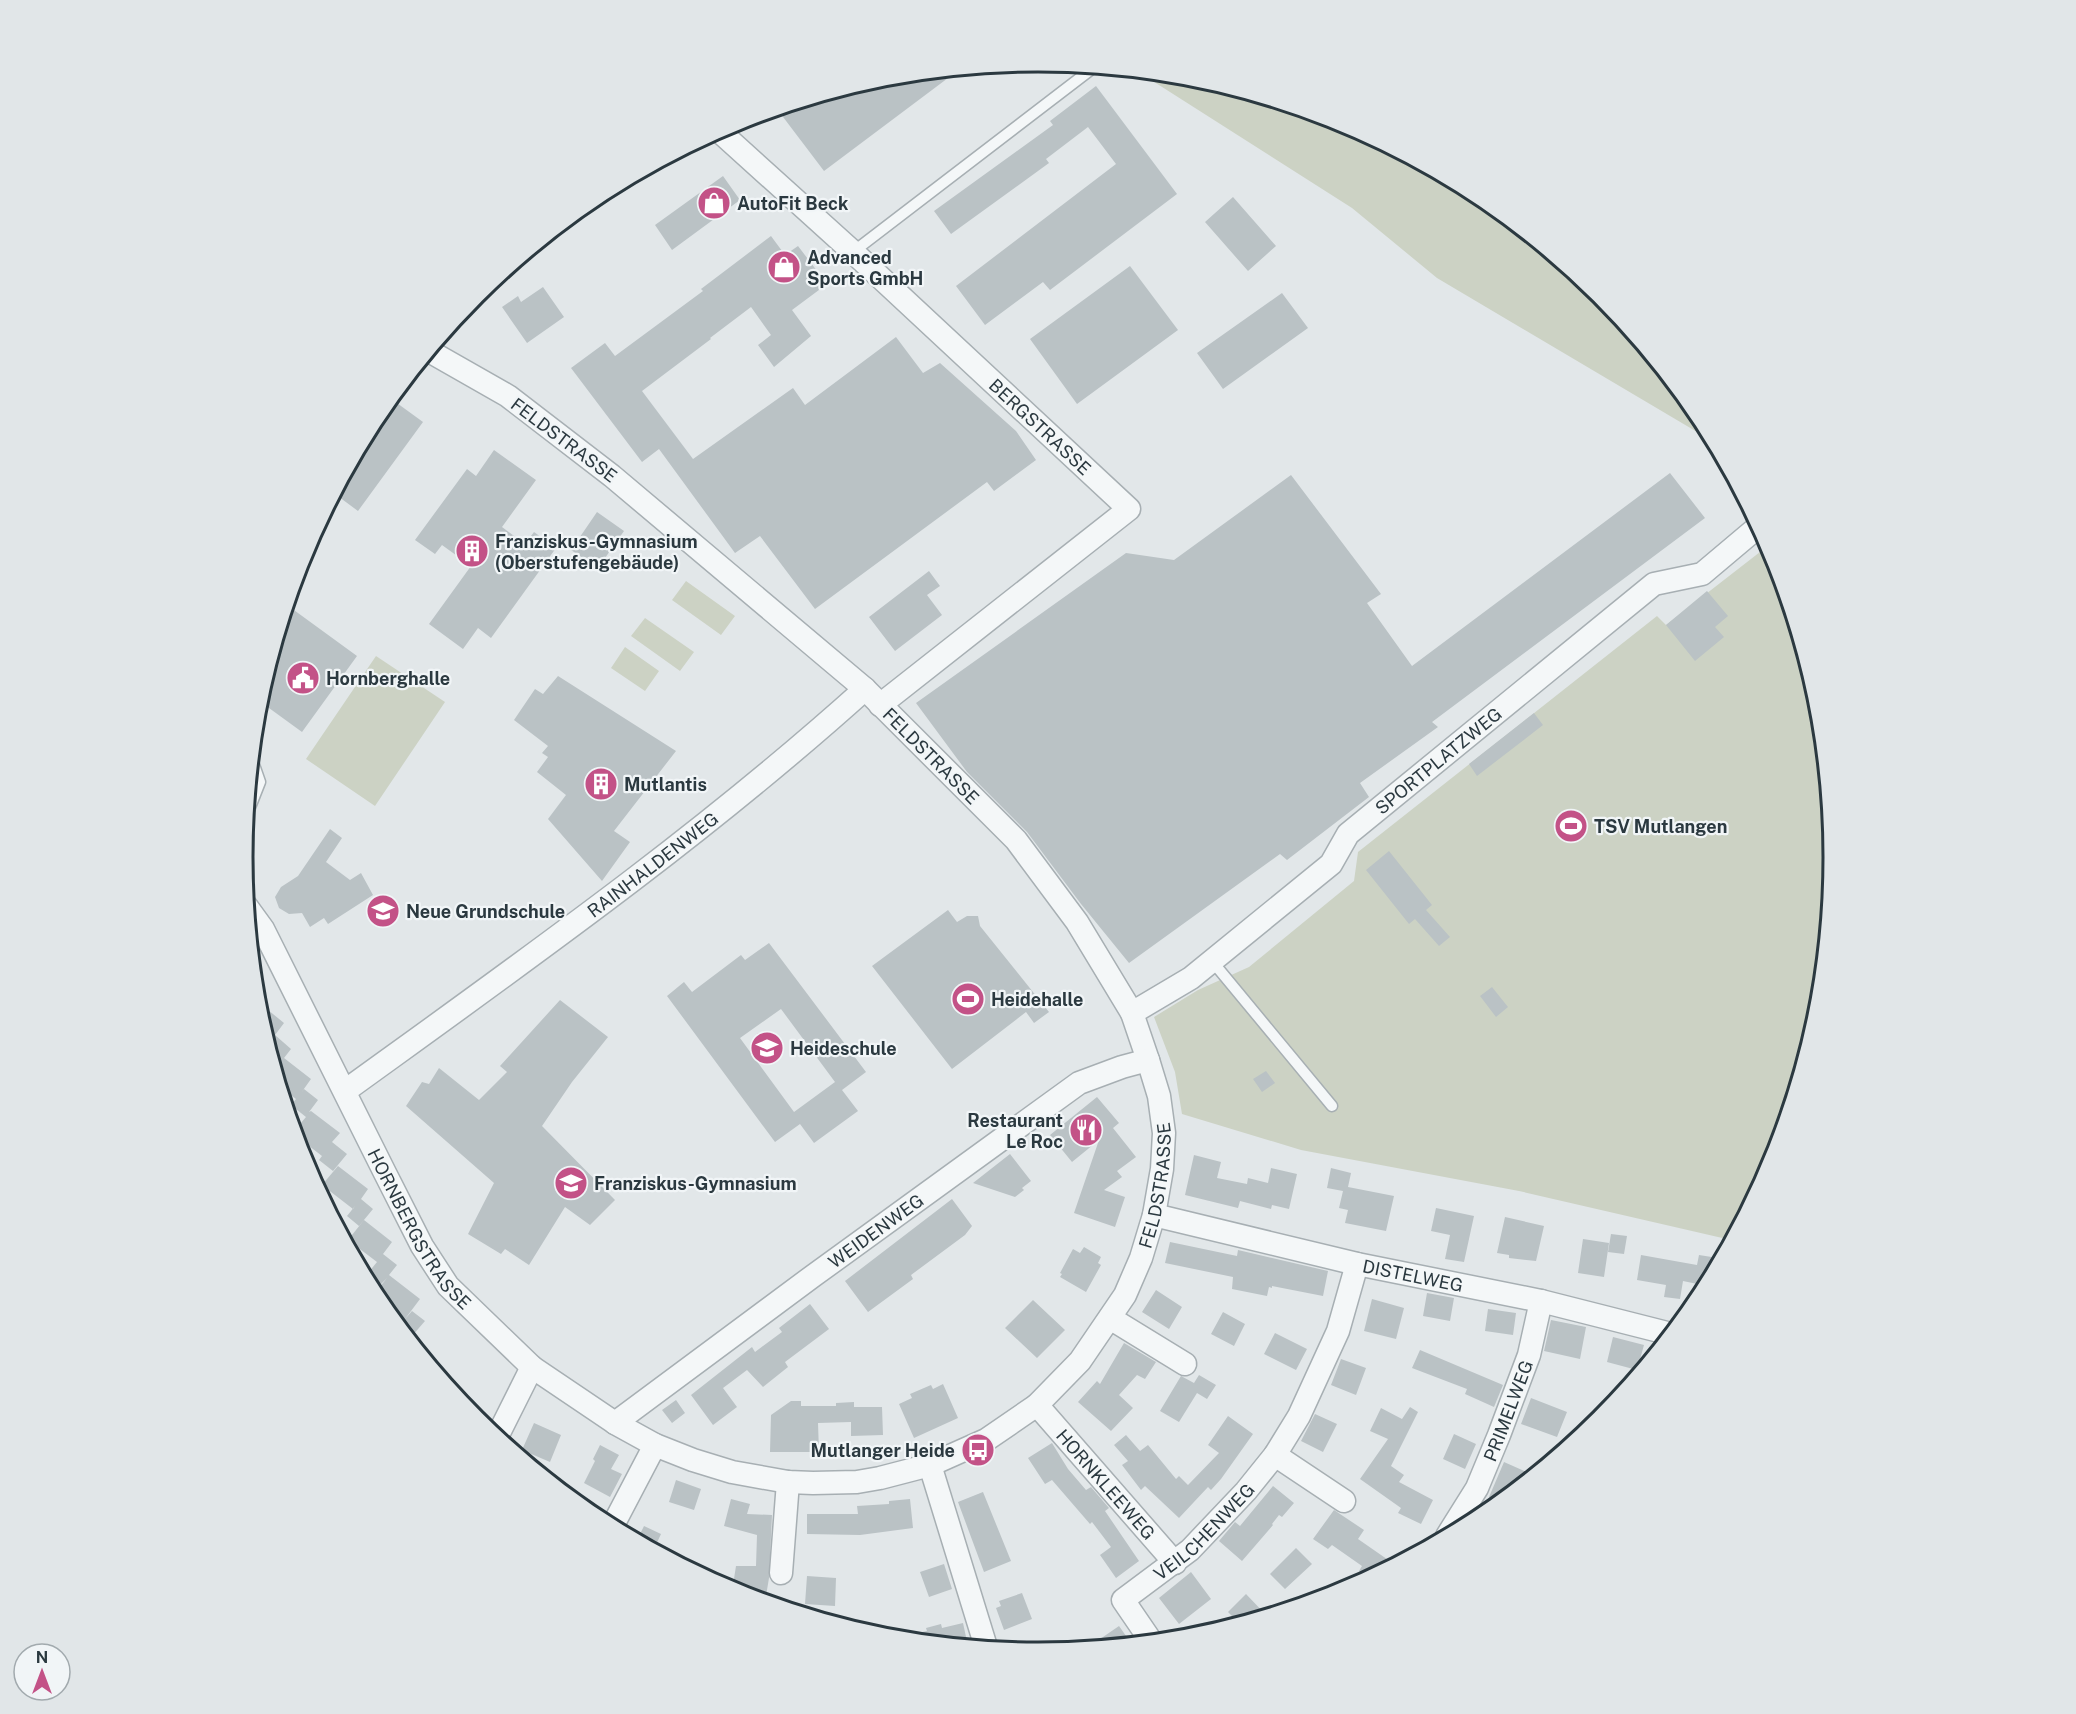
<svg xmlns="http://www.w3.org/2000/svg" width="2076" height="1714" viewBox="0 0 2076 1714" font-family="'Public Sans',sans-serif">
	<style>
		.green { fill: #ccd2c4 }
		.building { fill: #bac2c5; fill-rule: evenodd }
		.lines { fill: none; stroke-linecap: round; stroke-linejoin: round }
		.service-casing { stroke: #a7afb3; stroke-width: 13 }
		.minor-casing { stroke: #a7afb3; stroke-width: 25 }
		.service { stroke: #f4f7f8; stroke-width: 10 }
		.minor { stroke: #f4f7f8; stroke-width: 22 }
		.labels { text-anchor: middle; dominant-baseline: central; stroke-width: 4.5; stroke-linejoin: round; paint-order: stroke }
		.poi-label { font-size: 18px; font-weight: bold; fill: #2b3940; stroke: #f1f5f7; text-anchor: start }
		.street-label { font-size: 18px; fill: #2b3940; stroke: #f1f5f7 }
		.rim { fill: none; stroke: #2b3940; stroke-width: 3 }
	</style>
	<rect width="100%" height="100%" fill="#e2e7e9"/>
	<!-- green -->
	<path class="green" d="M 1137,71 L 1194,77 L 1343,122 L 1480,196 L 1601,295 L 1700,415 L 1714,442 L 1437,278 L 1352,208 Z
		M 1769,545 L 1773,553 L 1818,702 L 1833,857 L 1818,1013 L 1773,1162 L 1731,1240 L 1519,1191 L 1301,1150 L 1182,1114 L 1175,1072 L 1154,1017 L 1198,990 L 1249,967 L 1354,881 L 1358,852 L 1657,616 L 1666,625 Z
		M 686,581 L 735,616 L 721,635 L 672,600 Z
		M 645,618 L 694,652 L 680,671 L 631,636 Z
		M 625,647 L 659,671 L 645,691 L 611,668 Z
		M 376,656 L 445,702 L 375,806 L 306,759 Z"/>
	<!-- building -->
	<path class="building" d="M 960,69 L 824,171 L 777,109 L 883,77 Z
		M 1096,86 L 1177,194 L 1050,290 L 1043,282 L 985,325 L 956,286 L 1116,164 L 1088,127 L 1046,159 L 1049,163 L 951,234 L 934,211 L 1053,125 L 1050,121 Z
		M 723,176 L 740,200 L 672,250 L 655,225 Z
		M 1233,197 L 1276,246 L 1248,271 L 1205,222 Z
		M 771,236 L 785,255 L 798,246 L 827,284 L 792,310 L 811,336 L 774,367 L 758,345 L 771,335 L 751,307 L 710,338 L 711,339 L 642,391 L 693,459 L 793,388 L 805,405 L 896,337 L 923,373 L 940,363 L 1016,431 L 1036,460 L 994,491 L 987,482 L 815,609 L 760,536 L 735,553 L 659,449 L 642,462 L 571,368 L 605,343 L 615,356 L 703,291 L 701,289 Z
		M 1130,266 L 1178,330 L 1077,404 L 1030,339 Z
		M 543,287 L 564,317 L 527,343 L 502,307 L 518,296 L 521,302 Z
		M 1282,293 L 1308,328 L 1223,389 L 1197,353 Z
		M 390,398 L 423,422 L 358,511 L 335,494 L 377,415 Z
		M 494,450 L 536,480 L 502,527 L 525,544 L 534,532 L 556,548 L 491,638 L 478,628 L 463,649 L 429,624 L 471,566 L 442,545 L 435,554 L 415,540 L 467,469 L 476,476 Z
		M 1670,473 L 1705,518 L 1432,722 L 1438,727 L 1360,783 L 1369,797 L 1287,860 L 1280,854 L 1129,963 L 1081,904 L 1027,832 L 967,772 L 916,703 L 1126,553 L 1174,560 L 1291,475 L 1381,594 L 1367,603 L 1412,666 Z
		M 597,512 L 624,531 L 598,568 L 571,550 Z
		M 929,571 L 940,586 L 927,595 L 942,615 L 895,651 L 869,617 Z
		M 1707,591 L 1728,616 L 1715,627 L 1724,637 L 1695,661 L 1666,625 Z
		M 287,605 L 357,656 L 302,732 L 258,700 Z
		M 558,676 L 676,751 L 614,831 L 630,842 L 602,881 L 548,819 L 566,795 L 537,772 L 548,757 L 542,753 L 548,746 L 514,720 L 535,689 L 543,694 Z
		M 1534,713 L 1543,725 L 1477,776 L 1469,764 Z
		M 330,829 L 342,838 L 326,862 L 350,880 L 361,873 L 373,895 L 328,924 L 324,918 L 310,927 L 302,913 L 289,914 L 279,908 L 275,897 L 281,887 L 298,876 Z
		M 1389,851 L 1432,905 L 1426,910 L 1450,937 L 1439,946 L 1415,919 L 1409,924 L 1366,870 Z
		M 948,910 L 957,922 L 967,916 L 978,916 L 980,926 L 1049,1012 L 1034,1023 L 1026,1012 L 952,1069 L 872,966 Z
		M 769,943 L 866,1072 L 842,1090 L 858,1111 L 814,1143 L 800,1124 L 775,1142 L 667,996 L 684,982 L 692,992 L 741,955 L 745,960 ZM 781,1009 L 835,1082 L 794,1112 L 740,1038 Z
		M 1492,987 L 1508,1007 L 1496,1017 L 1480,996 Z
		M 560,1000 L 608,1037 L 572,1082 L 542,1126 L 615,1200 L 590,1225 L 565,1207 L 529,1265 L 505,1249 L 501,1254 L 468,1234 L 494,1183 L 406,1106 L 422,1082 L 429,1084 L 439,1068 L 479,1100 L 507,1072 L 500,1066 Z
		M 257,1001 L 284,1023 L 275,1035 L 291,1049 L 284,1058 L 311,1079 L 301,1093 L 304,1089 L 318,1100 L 309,1112 L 311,1111 L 340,1133 L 332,1142 L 347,1154 L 333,1171 L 319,1160 L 322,1156 L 295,1135 L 294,1131 L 306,1117 L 291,1105 L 296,1099 L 281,1087 L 258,1012 Z
		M 1266,1071 L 1275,1083 L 1262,1092 L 1253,1079 Z
		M 1097,1097 L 1119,1123 L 1113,1128 L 1136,1157 L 1117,1171 L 1122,1177 L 1104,1190 L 1125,1197 L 1115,1227 L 1074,1213 L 1099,1140 L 1072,1162 L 1050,1135 Z
		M 1010,1154 L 1031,1181 L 1022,1188 L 1024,1190 L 1015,1197 L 973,1183 Z
		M 1194,1155 L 1221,1162 L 1217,1178 L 1247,1184 L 1248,1178 L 1268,1183 L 1271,1168 L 1297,1174 L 1289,1209 L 1272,1205 L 1271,1209 L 1240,1201 L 1238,1208 L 1185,1195 Z
		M 338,1166 L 368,1189 L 361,1199 L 373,1209 L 359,1226 L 347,1216 L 355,1206 L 353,1209 L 322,1185 Z
		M 1331,1168 L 1351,1173 L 1348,1187 L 1394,1196 L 1386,1231 L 1345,1223 L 1348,1210 L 1339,1208 L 1343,1191 L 1327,1188 Z
		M 952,1199 L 972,1226 L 965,1235 L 911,1275 L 913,1279 L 868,1312 L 845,1281 Z
		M 1436,1208 L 1474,1216 L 1464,1262 L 1445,1259 L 1450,1235 L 1431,1231 Z
		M 1505,1217 L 1544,1226 L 1536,1261 L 1509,1258 L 1509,1255 L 1497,1253 Z
		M 364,1220 L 392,1242 L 383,1254 L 397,1265 L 389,1275 L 420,1299 L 405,1319 L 375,1296 L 374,1294 L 387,1278 L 381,1284 L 368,1273 L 377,1262 L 348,1240 Z
		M 1611,1234 L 1627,1236 L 1624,1254 L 1608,1252 Z
		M 1583,1239 L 1609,1243 L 1604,1277 L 1578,1273 Z
		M 1170,1242 L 1237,1256 L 1238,1250 L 1328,1271 L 1323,1296 L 1272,1286 L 1272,1288 L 1269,1287 L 1267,1296 L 1232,1289 L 1233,1277 L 1165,1263 Z
		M 1084,1247 L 1101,1257 L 1098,1263 L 1101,1265 L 1086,1292 L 1060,1277 L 1062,1274 L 1060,1273 L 1073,1249 L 1080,1253 Z
		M 1641,1255 L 1697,1265 L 1699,1255 L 1718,1258 L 1717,1267 L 1707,1286 L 1683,1281 L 1680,1299 L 1664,1297 L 1666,1285 L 1637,1280 Z
		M 1156,1290 L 1182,1307 L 1169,1329 L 1142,1312 Z
		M 1427,1293 L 1454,1298 L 1450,1321 L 1423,1316 Z
		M 1372,1299 L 1404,1308 L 1396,1339 L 1364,1331 Z
		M 1033,1300 L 1065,1330 L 1037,1358 L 1005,1328 Z
		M 810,1304 L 829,1329 L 785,1362 L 788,1367 L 763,1387 L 747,1370 L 723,1388 L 737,1407 L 713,1425 L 691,1395 L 752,1347 L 755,1352 L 782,1332 L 779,1328 Z
		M 1488,1309 L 1516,1313 L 1513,1335 L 1485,1331 Z
		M 412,1311 L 425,1321 L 412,1336 L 399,1326 Z
		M 1223,1312 L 1245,1324 L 1234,1346 L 1211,1334 Z
		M 1551,1320 L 1586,1327 L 1580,1359 L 1544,1351 Z
		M 1275,1333 L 1307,1349 L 1296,1370 L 1264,1354 Z
		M 1613,1337 L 1644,1345 L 1637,1370 L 1607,1362 Z
		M 1124,1343 L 1156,1362 L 1145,1379 L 1137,1375 L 1119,1395 L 1133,1408 L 1111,1431 L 1078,1402 L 1097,1381 L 1100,1384 Z
		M 1420,1350 L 1503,1385 L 1494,1407 L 1465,1394 L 1467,1389 L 1412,1368 Z
		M 1341,1359 L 1366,1368 L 1356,1395 L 1331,1385 Z
		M 1199,1375 L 1216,1385 L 1207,1399 L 1197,1393 L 1179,1422 L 1160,1411 L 1181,1376 L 1194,1383 Z
		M 943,1384 L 958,1418 L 914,1438 L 899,1404 L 912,1398 L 910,1394 L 931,1385 L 933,1389 Z
		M 1531,1398 L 1567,1412 L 1557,1437 L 1521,1424 Z
		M 676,1400 L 685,1413 L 672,1423 L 662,1410 Z
		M 791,1401 L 801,1401 L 801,1406 L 836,1406 L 836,1403 L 854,1402 L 854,1407 L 882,1407 L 883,1435 L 851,1436 L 851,1422 L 818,1423 L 819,1452 L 770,1452 L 771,1415 Z
		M 1410,1407 L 1418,1412 L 1391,1466 L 1404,1475 L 1399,1482 L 1433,1500 L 1421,1524 L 1398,1513 L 1401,1508 L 1360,1479 L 1388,1439 L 1370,1431 L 1381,1408 L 1402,1419 Z
		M 1315,1414 L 1337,1424 L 1323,1452 L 1301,1441 Z
		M 1228,1416 L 1253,1434 L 1221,1479 L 1211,1490 L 1208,1487 L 1179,1518 L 1145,1486 L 1141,1490 L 1122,1465 L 1128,1461 L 1114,1445 L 1126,1435 L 1140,1451 L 1148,1445 L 1176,1479 L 1179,1476 L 1188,1485 L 1219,1453 L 1208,1445 Z
		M 534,1423 L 561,1435 L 550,1462 L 522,1450 Z
		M 1454,1434 L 1476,1444 L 1465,1469 L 1443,1459 Z
		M 1052,1443 L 1068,1469 L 1086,1490 L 1091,1487 L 1109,1508 L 1105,1511 L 1139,1561 L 1116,1578 L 1100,1555 L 1111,1547 L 1092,1522 L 1090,1524 L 1052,1480 L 1045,1484 L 1028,1458 Z
		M 600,1445 L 619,1455 L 611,1469 L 622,1474 L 610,1497 L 584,1483 L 595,1461 L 593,1459 Z
		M 1504,1462 L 1533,1475 L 1500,1502 L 1489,1497 Z
		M 676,1480 L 701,1489 L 694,1510 L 669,1502 Z
		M 1273,1486 L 1294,1503 L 1282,1517 L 1279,1515 L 1272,1524 L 1273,1525 L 1242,1561 L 1219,1541 L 1235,1522 L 1240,1526 Z
		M 983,1492 L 1011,1561 L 984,1572 L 958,1502 Z
		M 731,1499 L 750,1504 L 747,1514 L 772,1515 L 769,1578 L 765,1602 L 754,1598 L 754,1588 L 733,1585 L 736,1566 L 756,1566 L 757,1535 L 724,1526 Z
		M 910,1499 L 913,1528 L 860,1535 L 807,1534 L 807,1514 L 858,1514 L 857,1506 L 889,1504 L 889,1501 Z
		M 1334,1510 L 1364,1530 L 1358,1539 L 1394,1564 L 1369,1578 L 1359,1571 L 1362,1566 L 1332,1545 L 1328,1549 L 1313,1539 Z
		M 644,1526 L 661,1534 L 654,1549 L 637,1540 Z
		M 1296,1548 L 1312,1564 L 1285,1589 L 1270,1574 Z
		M 944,1564 L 952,1589 L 929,1597 L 920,1572 Z
		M 1191,1572 L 1211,1599 L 1179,1624 L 1159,1598 Z
		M 807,1576 L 836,1578 L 835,1606 L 805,1604 Z
		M 1022,1593 L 1032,1619 L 1004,1630 L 996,1608 L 1001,1606 L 999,1601 Z
		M 1246,1594 L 1266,1615 L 1239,1623 L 1228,1612 Z
		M 963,1623 L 968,1646 L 904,1639 L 904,1636 L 927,1631 L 926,1628 L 941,1624 L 942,1628 Z
		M 1119,1626 L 1131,1643 L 1087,1648 Z"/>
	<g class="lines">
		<defs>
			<path id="service" d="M 853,252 L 1093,68 L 1092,67
				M 247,815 L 260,782 L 252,759
				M 1212,961 L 1332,1106"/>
			<g id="minor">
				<path id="s1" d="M 718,130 L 853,252 L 1129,509 L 880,705"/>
				<path id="s2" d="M 247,907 L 263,929 L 385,1173 L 422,1246 L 448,1286 L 532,1367 L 615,1423 L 655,1445 L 693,1460 L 732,1472 L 788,1482 L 813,1483 L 857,1482 L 880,1478 L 930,1465 L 986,1440 L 1037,1405 L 1080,1361 L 1125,1295 L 1141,1258 L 1154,1215 L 1162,1169 L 1164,1133 L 1159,1096 L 1148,1060 L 1132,1013 L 1077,922 L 1016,840 L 865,689 L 612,476 L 508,396 L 429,351"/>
				<path id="s3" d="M 1132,1013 L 1191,978 L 1331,864 L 1348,834 L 1654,584 L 1702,574 L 1759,526"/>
				<path id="s4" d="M 345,1091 C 522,963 702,836 865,689"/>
				<path id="s5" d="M 1154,1215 L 1357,1264 L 1541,1301 L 1671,1334"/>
				<path d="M 1110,1318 L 1185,1364"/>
				<path id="s6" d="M 1037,1405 L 1175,1563"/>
				<path id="s7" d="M 615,1423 L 813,1276 L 1079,1083 L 1122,1067 L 1148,1060"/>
				<path d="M 497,1437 L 532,1367"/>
				<path d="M 1275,1455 L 1344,1501"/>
				<path d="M 930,1465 L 986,1647"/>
				<path d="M 612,1527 L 655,1445"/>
				<path id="s8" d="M 1447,1536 L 1477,1488 L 1499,1435 L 1529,1355 L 1541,1301"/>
				<path d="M 781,1573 L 788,1482"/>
				<path id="s9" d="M 1151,1641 L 1123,1600 L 1190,1550 L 1246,1491 L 1275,1455 L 1299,1416 L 1338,1331 L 1357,1264"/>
			</g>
		</defs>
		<!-- service casing -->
		<use href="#service" class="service-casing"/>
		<!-- minor casing -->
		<use href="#minor" class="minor-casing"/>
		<!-- service -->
		<use href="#service" class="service"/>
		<!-- minor -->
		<use href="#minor" class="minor"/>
	</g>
	<!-- icons -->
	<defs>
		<symbol id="shop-disc" viewBox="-11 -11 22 22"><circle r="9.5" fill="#c35287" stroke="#f1f5f7"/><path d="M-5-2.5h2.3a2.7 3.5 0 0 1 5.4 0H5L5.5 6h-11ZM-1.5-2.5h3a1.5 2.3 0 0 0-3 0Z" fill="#fff"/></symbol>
		<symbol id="building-disc" viewBox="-11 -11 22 22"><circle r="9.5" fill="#c35287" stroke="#f1f5f7"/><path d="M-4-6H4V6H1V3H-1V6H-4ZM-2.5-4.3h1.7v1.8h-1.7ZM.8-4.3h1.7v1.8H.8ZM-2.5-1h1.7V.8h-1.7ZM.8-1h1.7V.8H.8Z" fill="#fff"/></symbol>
		<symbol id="civic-disc" viewBox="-11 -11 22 22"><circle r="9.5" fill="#c35287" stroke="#f1f5f7"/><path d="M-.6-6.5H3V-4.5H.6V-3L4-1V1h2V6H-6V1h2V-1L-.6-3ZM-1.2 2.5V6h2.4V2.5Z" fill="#fff"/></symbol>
		<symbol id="stadium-disc" viewBox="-11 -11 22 22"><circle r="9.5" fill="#c35287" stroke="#f1f5f7"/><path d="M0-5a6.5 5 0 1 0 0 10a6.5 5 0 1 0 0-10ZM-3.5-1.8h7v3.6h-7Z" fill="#fff"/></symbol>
		<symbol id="school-disc" viewBox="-11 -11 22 22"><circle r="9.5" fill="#c35287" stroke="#f1f5f7"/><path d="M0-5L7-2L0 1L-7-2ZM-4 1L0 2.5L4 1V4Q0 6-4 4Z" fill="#fff"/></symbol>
		<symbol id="restaurant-disc" viewBox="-11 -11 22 22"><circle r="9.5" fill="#c35287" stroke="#f1f5f7"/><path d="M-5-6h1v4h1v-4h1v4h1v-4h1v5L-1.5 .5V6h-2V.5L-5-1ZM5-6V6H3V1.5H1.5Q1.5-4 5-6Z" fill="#fff"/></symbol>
		<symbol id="bus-disc" viewBox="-11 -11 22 22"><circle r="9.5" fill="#c35287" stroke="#f1f5f7"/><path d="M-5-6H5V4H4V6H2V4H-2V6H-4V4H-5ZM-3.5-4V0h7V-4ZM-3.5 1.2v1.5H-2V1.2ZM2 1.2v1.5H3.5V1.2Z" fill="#fff"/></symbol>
	</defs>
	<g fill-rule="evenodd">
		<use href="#shop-disc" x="695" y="184" width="38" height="38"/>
		<use href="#shop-disc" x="765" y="248" width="38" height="38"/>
		<use href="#building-disc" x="453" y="532" width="38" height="38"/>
		<use href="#civic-disc" x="284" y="659" width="38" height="38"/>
		<use href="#building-disc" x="582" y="765" width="38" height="38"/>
		<use href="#stadium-disc" x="1552" y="807" width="38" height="38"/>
		<use href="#school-disc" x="364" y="892" width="38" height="38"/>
		<use href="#stadium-disc" x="949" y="980" width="38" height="38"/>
		<use href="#school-disc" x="748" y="1029" width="38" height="38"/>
		<use href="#restaurant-disc" x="1067" y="1111" width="38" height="38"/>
		<use href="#school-disc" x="552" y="1164" width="38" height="38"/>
		<use href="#bus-disc" x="959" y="1431" width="38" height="38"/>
	</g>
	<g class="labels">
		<!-- poi labels -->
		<g class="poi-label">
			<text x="737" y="203">AutoFit Beck</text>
			<text x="807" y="257">Advanced<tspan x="807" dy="21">Sports GmbH</tspan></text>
			<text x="495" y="541">Franziskus-Gymnasium<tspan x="495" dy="21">(Oberstufengebäude)</tspan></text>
			<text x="326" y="678">Hornberghalle</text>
			<text x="624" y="784">Mutlantis</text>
			<text x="1594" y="826">TSV Mutlangen</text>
			<text x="406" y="911">Neue Grundschule</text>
			<text x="991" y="999">Heidehalle</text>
			<text x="790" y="1048">Heideschule</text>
			<text x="1063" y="1120" text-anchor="end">Restaurant<tspan x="1063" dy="21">Le Roc</tspan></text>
			<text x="594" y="1183">Franziskus-Gymnasium</text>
			<text x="955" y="1450" text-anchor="end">Mutlanger Heide</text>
		</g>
		<!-- street labels -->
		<g class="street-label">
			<text stroke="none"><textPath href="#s1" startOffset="438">BERGSTRASSE</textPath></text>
			<text transform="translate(564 440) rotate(37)">FELDSTRASSE</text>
			<text transform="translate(931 756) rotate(45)">FELDSTRASSE</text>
			<text stroke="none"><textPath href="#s3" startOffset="400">SPORTPLATZWEG</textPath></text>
			<text stroke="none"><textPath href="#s4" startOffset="382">RAINHALDENWEG</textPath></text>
			<text stroke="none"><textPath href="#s2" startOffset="1354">FELDSTRASSE</textPath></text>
			<text stroke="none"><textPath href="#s2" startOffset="366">HORNBERGSTRASSE</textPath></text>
			<text stroke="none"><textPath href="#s7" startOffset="324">WEIDENWEG</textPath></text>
			<text stroke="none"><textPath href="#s5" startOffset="266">DISTELWEG</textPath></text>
			<text stroke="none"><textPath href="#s8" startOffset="140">PRIMELWEG</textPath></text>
			<text stroke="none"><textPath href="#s6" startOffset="105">HORNKLEEWEG</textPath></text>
			<text stroke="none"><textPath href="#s9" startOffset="156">VEILCHENWEG</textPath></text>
		</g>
	</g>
	<!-- crop -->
	<path d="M0 0H2076V1714H0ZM253 857a785 785 0 1 1 1570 0a785 785 0 1 1-1570 0Z" fill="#e1e6e8" fill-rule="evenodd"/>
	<path class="rim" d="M253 857a785 785 0 1 1 1570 0a785 785 0 1 1-1570 0Z"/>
	<!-- north arrow -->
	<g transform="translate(42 1672)"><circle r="28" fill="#f1f5f7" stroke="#a2aaae" stroke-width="1.5"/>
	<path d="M0-4.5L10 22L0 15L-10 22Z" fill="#c35287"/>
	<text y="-9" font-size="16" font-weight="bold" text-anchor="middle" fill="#2b3940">N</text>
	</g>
</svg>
